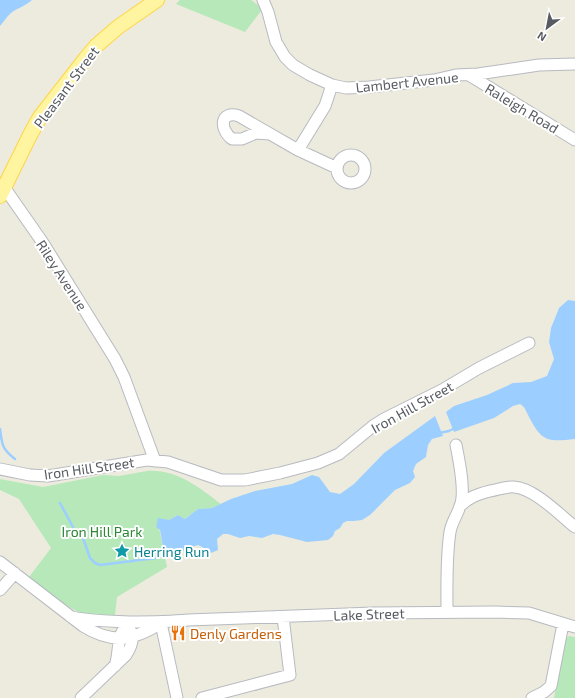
<svg xmlns="http://www.w3.org/2000/svg" width="575" height="698" viewBox="0 0 575 698" font-family="'Exo 2',sans-serif">
	<style>
		.green { fill: #b7e8ba }
		.water { fill: #9ccfff }
		.lines { fill: none; stroke-linecap: round; stroke-linejoin: round }
		.stream { stroke: #9ccfff; stroke-width: 2.5 }
		.minor-casing { stroke: #b7bac0; stroke-width: 13 }
		.major-casing { stroke: #ffd545; stroke-width: 16 }
		.minor { stroke: #fff; stroke-width: 11 }
		.major { stroke: #fff5a1; stroke-width: 14 }
		.labels { text-anchor: middle; dominant-baseline: central; stroke-width: 4; stroke-linejoin: round; paint-order: stroke }
		.street-label { font-size: 14px; fill: #585c62; stroke: #fff }
		.park-label { font-size: 14px; fill: #2c8634; stroke: #fff }
		.culture-label { font-size: 14px; fill: #0d838f; stroke: #fff; text-anchor: start }
		.food-label { font-size: 14px; fill: #c56008; stroke: #fff; text-anchor: start }
	</style>
	<rect width="100%" height="100%" fill="#edebde"/>
	<!-- green -->
	<path class="green" d="M 180,0 L 251,0 L 258,5 L 261,11 L 245,32 L 176,4 Z
		M 147,471 C 177,469 198,487 221,504 L 212,508 L 198,509 L 185,519 L 178,515 L 169,520 L 164,520 L 159,528 L 167,567 L 117,597 L 115,615 C 105,615 93,617 84,614 C 66,608 44,588 29,577 L 51,548 L 19,499 L 0,490 L 0,479 L 43,487 L 103,475 L 119,476 Z
		M 569,636 L 575,637 L 575,698 L 554,698 L 565,639 Z"/>
	<!-- water -->
	<path class="water" d="M 0,0 L 32,0 C 25,7 15,8 8,16 C 5,19 3,23 0,26 Z
		M 568,300 L 575,301 L 575,439 C 548,442 542,442 529,417 C 526,411 525,407 520,404 L 513,406 L 494,418 L 454,432 L 446,412 L 454,406 L 487,395 L 513,383 L 531,382 L 547,376 L 554,359 L 549,342 L 551,328 L 559,308 Z
		M 435,416 L 443,436 L 432,439 L 428,445 L 426,457 L 416,464 L 413,471 L 415,477 L 410,483 L 395,490 L 370,515 L 362,520 L 354,521 L 347,521 L 343,523 L 340,528 L 335,531 L 333,536 L 328,540 L 307,542 L 280,535 L 273,534 L 262,538 L 249,536 L 240,538 L 228,534 L 223,534 L 217,539 L 218,550 L 211,553 L 206,549 L 198,545 C 184,549 179,557 164,553 L 160,530 L 156,527 L 158,518 L 169,520 L 178,515 L 185,519 L 198,509 L 212,508 L 231,499 L 255,491 L 292,484 L 312,475 L 319,477 L 330,492 L 340,494 L 354,484 L 384,453 Z"/>
	<g class="lines">
		<!-- stream -->
		<path class="stream" d="M 0,429 C 2,445 2,449 15,459
			M 439,433 L 449,431 L 455,428
			M 60,503 L 74,529 L 83,538 L 90,558 L 95,563 L 100,565 L 156,558 L 165,555 L 167,552"/>
		<defs>
			<path id="minor" d="M 263,0 L 268,12 L 276,42 L 285,57 L 293,65 L 310,75 L 332,85 L 346,88 L 369,87 L 434,80 L 456,75 L 478,74 L 539,65 L 575,64
				M 469,75 L 575,140
				M 270,134 L 256,133 L 242,139 L 232,139 C 219,129 220,110 239,116 L 298,150 L 337,168
				M 298,150 L 325,106 L 332,85
				M337 169a14 14 0 1 1 28 0a14 14 0 1 1-28 0Z
				M 0,185 L 4,187 L 43,243 L 115,359 L 124,377 L 155,461
				M 0,469 L 30,475 L 48,476 L 147,460 L 168,462 L 221,480 L 245,480 L 280,473 L 318,463 L 339,454 L 373,426 L 384,419 L 442,390 L 479,368 L 529,343
				M 460,506 C 469,497 478,494 490,491 C 498,490 506,486 514,487 C 534,488 560,515 575,527
				M 0,562 L 83,626 C 112,644 133,641 161,623
				M 0,590 L 15,573
				M 447,612 C 447,585 446,558 450,532 C 452,521 457,516 460,506 C 466,493 459,460 456,445
				M 71,617 C 91,621 109,621 129,622 C 149,622 168,622 188,620 L 373,613 L 495,612 L 529,613 L 575,627
				M 161,623 L 177,698
				M 115,666 C 119,655 117,643 122,632
				M 81,698 L 126,655 C 135,641 133,636 127,622
				M 202,698 L 290,675 L 283,617
				M 532,698 L 544,692 L 551,686 L 563,624"/>
			<path id="major" d="M 0,196 L 30,135 L 40,117 L 86,58 L 96,46 L 118,27 L 157,0"/>
		</defs>
		<!-- minor casing -->
		<use href="#minor" class="minor-casing"/>
		<!-- major casing -->
		<use href="#major" class="major-casing"/>
		<!-- minor -->
		<use href="#minor" class="minor"/>
		<!-- major -->
		<use href="#major" class="major"/>
	</g>
	<!-- icons -->
	<defs>
		<symbol id="sight-bare" viewBox="-9 -9 18 18"><path d="M0-6L1.8-2.2L6-1.7L2.9 1.2L3.7 5.4L0 3.3L-3.7 5.4L-2.9 1.2L-6-1.7L-1.8-2.2Z" fill="#0f9aa8" stroke="#fff" stroke-width="2.5" paint-order="stroke"/></symbol>
		<symbol id="restaurant-bare" viewBox="-9 -9 18 18"><path d="M-5-6h1v4h1v-4h1v4h1v-4h1v5L-1.5 .5V6h-2V.5L-5-1ZM5-6V6H3V1.5H1.5Q1.5-4 5-6Z" fill="#e8710a" stroke="#fff" stroke-width="2.5" paint-order="stroke"/></symbol>
	</defs>
	<g fill-rule="evenodd">
		<use href="#sight-bare" x="111" y="540" width="22" height="22"/>
		<use href="#restaurant-bare" x="167" y="622" width="22" height="22"/>
	</g>
	<g class="labels">
		<!-- street labels -->
		<g class="street-label">
			<text transform="translate(407 82) rotate(-6)">Lambert Avenue</text>
			<text transform="translate(66 87) rotate(-53)">Pleasant Street</text>
			<text transform="translate(522 108) rotate(31)">Raleigh Road</text>
			<text transform="translate(62 275) rotate(57)">Riley Avenue</text>
			<text transform="translate(412 407) rotate(-29)">Iron Hill Street</text>
			<text transform="translate(89 468) rotate(-8)">Iron Hill Street</text>
			<text transform="translate(369 614) rotate(-2)">Lake Street</text>
		</g>
		<!-- park labels -->
		<g class="park-label">
			<text x="102" y="531">Iron Hill Park</text>
		</g>
		<!-- culture labels -->
		<g class="culture-label">
			<text x="134" y="551">Herring Run</text>
		</g>
		<!-- food labels -->
		<g class="food-label">
			<text x="190" y="633">Denly Gardens</text>
		</g>
	</g>
	<!-- north arrow -->
	<g transform="translate(547 28) rotate(212)" stroke="#ffffff" stroke-width="3" paint-order="stroke">
	<path d="M0-3L7 15L0 10L-7 15Z" fill="#585c62"/>
	<text y="-6" font-size="11" font-weight="bold" text-anchor="middle" fill="#585c62">N</text>
	</g>
</svg>
